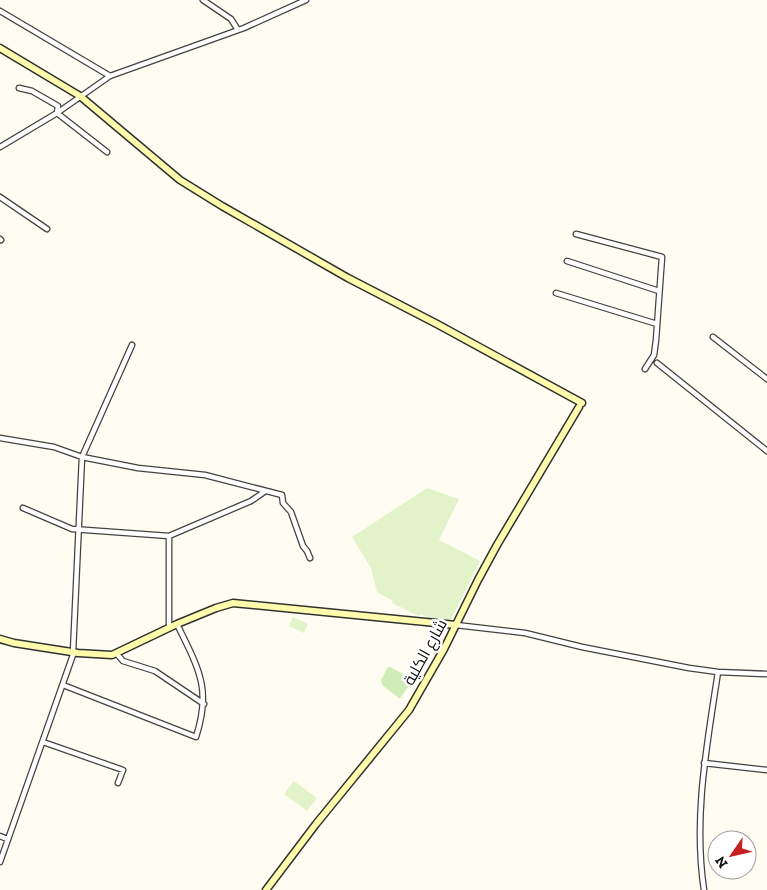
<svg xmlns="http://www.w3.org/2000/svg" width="767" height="890" viewBox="0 0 767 890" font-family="'Zilla Slab',Cairo,serif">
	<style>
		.green { fill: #d0ecb8 }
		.pitch { fill: #e2f3ca }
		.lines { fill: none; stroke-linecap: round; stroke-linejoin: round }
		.street-casing { stroke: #424242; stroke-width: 7 }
		.secondary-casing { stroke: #313131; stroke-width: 9 }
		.street { stroke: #fff; stroke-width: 4.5 }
		.secondary { stroke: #fffbac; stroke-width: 6 }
		.labels { text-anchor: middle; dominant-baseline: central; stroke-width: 5; stroke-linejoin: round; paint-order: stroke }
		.street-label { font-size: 16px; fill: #0f0f0f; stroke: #fff }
	</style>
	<rect width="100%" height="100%" fill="#fffdf1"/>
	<!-- green -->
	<path class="green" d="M 388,667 L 390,667 L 413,679 L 400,699 L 382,685 L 381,680 Z"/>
	<!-- pitch -->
	<path class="pitch" d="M 427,488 L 459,499 L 439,540 L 480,561 L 450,622 L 441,624 L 421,614 L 419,616 L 392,603 L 393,601 L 377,592 L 371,568 L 352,537 Z
		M 293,617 L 308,624 L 304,633 L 289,626 Z
		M 294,781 L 317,798 L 307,811 L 284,794 Z"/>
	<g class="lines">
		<defs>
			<path id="street" d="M 203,0 L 231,19 L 238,30
				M 0,11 L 110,76
				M 19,88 L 32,91 L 58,106 L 57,113 L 107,152
				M 0,147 L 57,113 L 110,76 L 244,28 L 306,0
				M 0,197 L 47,229
				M 576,234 L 662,257 L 656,340 L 654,355 L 645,369
				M 0,239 L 1,240
				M 567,261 L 659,291
				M 556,293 L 657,324
				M 713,337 L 767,379
				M 657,363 L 767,451
				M 0,438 L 54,447 L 82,457 L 138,468 L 205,475 L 282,495 L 283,503 L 291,512 L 303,546 L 307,551 L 310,558
				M 23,508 L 72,529 L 169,536 L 251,501 L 264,492
				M 169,536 L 169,628
				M 456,625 L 525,633 L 582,647 L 689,668 L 718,672 L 767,674
				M 73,652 L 82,457 L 132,345
				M 116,653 L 123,661 L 155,671 L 204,704
				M 63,685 L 196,737 C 212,688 198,668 177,624
				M 43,742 L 123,770 L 118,783
				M 704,763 L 767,770
				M 0,836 L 7,839
				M 0,862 L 74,652
				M 704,890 C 693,817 707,745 718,672"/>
			<path id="secondary" d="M 0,48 L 80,96 L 180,180 L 222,206 L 348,278 L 437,324 L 582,403
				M 0,639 L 14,643 L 78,653 L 112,655 L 177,624 L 216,608 L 233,603 L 456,625
				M 266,890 L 316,824 L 409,710 L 444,649 L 478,580 L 497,545 L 579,407"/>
		</defs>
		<!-- street casing -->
		<use href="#street" class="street-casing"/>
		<!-- secondary casing -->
		<use href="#secondary" class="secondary-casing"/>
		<!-- street -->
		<use href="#street" class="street"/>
		<!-- secondary -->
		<use href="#secondary" class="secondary"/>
	</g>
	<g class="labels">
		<!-- street labels -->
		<g class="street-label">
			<text transform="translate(425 652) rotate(-61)">شارع الكلية</text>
		</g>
	</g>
	<!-- north arrow -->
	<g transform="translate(732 855) rotate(236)"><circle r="24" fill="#ffffff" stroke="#9f9f9f"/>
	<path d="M0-4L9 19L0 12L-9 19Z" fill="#c7211f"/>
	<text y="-8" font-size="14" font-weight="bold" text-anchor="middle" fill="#0f0f0f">N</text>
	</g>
</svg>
